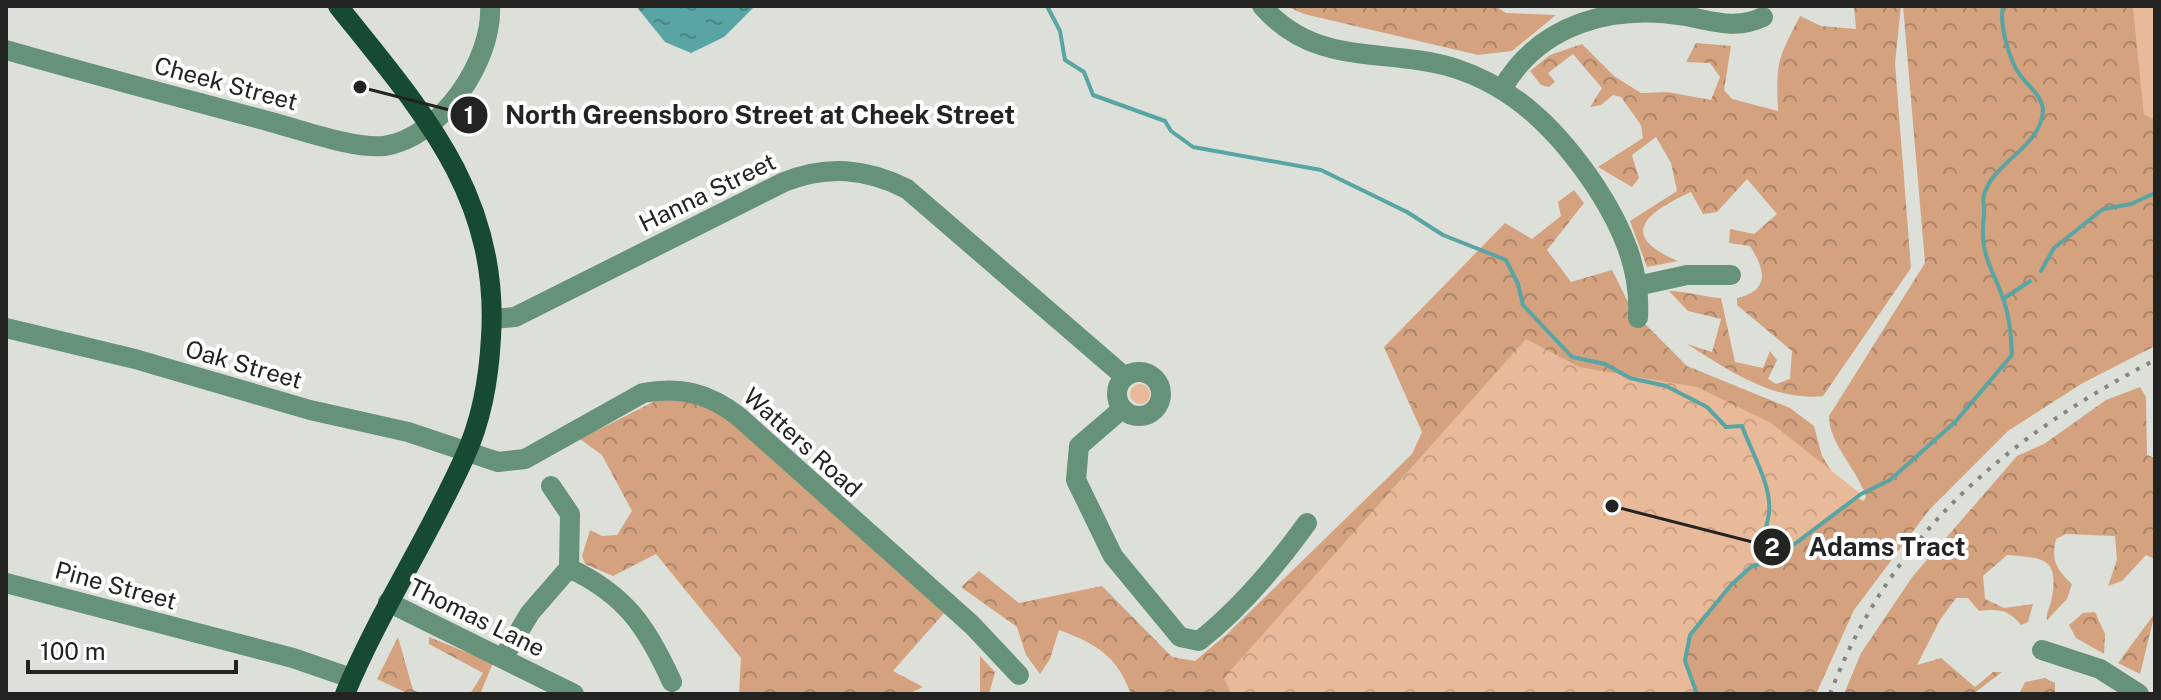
<svg xmlns="http://www.w3.org/2000/svg" width="2161" height="700" viewBox="0 0 2161 700" font-family="'Public Sans',sans-serif">
	<style>
		.green { fill: #e9ba9a }
		.forest { fill: url(#forest-crowns) }
		.park { fill: url(#park-crowns) }
		.water { fill: url(#water-ripples) }
		.lines { fill: none; stroke-linecap: round; stroke-linejoin: round }
		.stream { stroke: #58a5a4; stroke-width: 4 }
		.minor { stroke: #659279; stroke-width: 20 }
		.major { stroke: #164a32; stroke-width: 20 }
		.rail { stroke: #838580; stroke-width: 4; stroke-dasharray: 4 8; stroke-linecap: butt }
		.labels { text-anchor: middle; dominant-baseline: central; stroke-width: 8; stroke-linejoin: round; paint-order: stroke }
		.street-label { font-size: 24px; fill: #232421; stroke: #fff }
		.leader { fill: none; stroke: #232421; stroke-width: 3 }
		.callout-dot { fill: #232421; stroke: #fff; stroke-width: 3 }
		.mark-label { font-size: 24px; text-anchor: middle; font-weight: bold; fill: #fff }
		.callout-label { font-size: 26px; text-anchor: middle; font-weight: bold; fill: #232421; stroke: #fff; stroke-width: 8; stroke-linejoin: round; paint-order: stroke }
	</style>
	<defs>
		<pattern id="forest-crowns" width="20" height="18" patternUnits="userSpaceOnUse" patternTransform="scale(2)"><rect width="20" height="18" fill="#d4a27f"/><path d="M2 6a3 3 0 1 1 6 0M12 15a3 3 0 1 1 6 0" fill="none" stroke="#ac8468"/></pattern>
		<pattern id="park-crowns" width="20" height="18" patternUnits="userSpaceOnUse" patternTransform="scale(2)"><rect width="20" height="18" fill="#e9ba9a"/><path d="M2 6a3 3 0 1 1 6 0M12 15a3 3 0 1 1 6 0" fill="none" stroke="#c8a084"/></pattern>
		<pattern id="water-ripples" width="26" height="14" patternUnits="userSpaceOnUse" patternTransform="scale(2)"><rect width="26" height="14" fill="#58a5a4"/><path d="M2 4q2-2 4 0t4 0M15 11q2-2 4 0t4 0" fill="none" stroke="#488685"/></pattern>
	</defs>
	<rect width="100%" height="100%" fill="#dde0d9"/>
	<!-- green -->
	<path class="green" d="M 2133,6 L 2155,6 L 2155,120 L 2144,114 Z
		M1130 394a10 10 0 1 1 20 0a10 10 0 1 1-20 0Z"/>
	<!-- forest -->
	<path class="forest" d="M 1286,6 L 1495,6 L 1506,13 L 1556,15 L 1512,51 L 1478,55 L 1304,14 Z
		M 1854,6 L 1901,6 L 1895,63 L 1911,268 L 1823,396 C 1774,402 1728,370 1687,344 L 1712,352 L 1721,319 L 1688,311 L 1669,291 C 1687,291 1703,297 1721,298 L 1735,362 L 1763,368 L 1770,351 L 1777,360 L 1768,379 L 1776,384 L 1790,379 L 1792,351 L 1737,305 L 1737,298 C 1772,290 1764,268 1750,246 L 1729,243 L 1730,229 L 1754,234 L 1777,214 L 1747,179 L 1717,212 L 1703,214 L 1691,192 C 1647,212 1616,235 1678,261 L 1647,267 L 1630,221 L 1677,191 L 1671,163 L 1656,137 L 1632,155 L 1639,178 L 1632,187 L 1598,167 L 1643,138 L 1641,125 L 1621,97 L 1613,95 L 1601,105 L 1590,107 L 1602,88 L 1573,54 L 1548,73 L 1555,82 L 1549,87 L 1541,85 L 1530,71 L 1550,55 L 1582,44 L 1614,76 L 1641,93 L 1667,92 L 1711,100 L 1720,77 L 1710,63 L 1686,62 L 1696,43 L 1731,46 L 1724,90 L 1732,99 L 1778,111 C 1776,62 1777,61 1800,16 L 1821,26 L 1856,29 Z
		M 1903,6 L 2133,6 L 2144,114 L 2155,120 L 2155,346 L 2081,384 L 2008,431 L 1929,510 L 1854,610 L 1816,694 L 1131,694 C 1117,656 1097,644 1059,630 L 1050,659 L 1040,674 L 1026,655 L 1017,627 L 961,587 L 979,571 L 1019,603 L 1102,586 L 1172,657 L 1195,661 L 1227,634 L 1412,454 L 1422,432 L 1384,347 L 1505,223 L 1532,239 L 1561,216 L 1558,202 L 1574,190 L 1584,203 L 1547,250 L 1571,282 L 1612,270 L 1633,312 L 1687,366 L 1790,408 L 1814,426 L 1822,456 L 1844,491 L 1864,501 L 1866,496 C 1856,468 1829,443 1829,416 L 1925,263 Z
		M 2140,387 L 2146,397 L 2147,455 L 2155,458 L 2155,559 L 2146,555 L 2122,581 L 2108,586 L 2117,560 L 2115,536 L 2066,534 L 2056,539 C 2051,560 2056,569 2072,584 L 2067,599 L 2047,620 C 2046,613 2049,609 2051,602 C 2060,558 2045,558 2007,555 L 1983,576 L 1985,599 L 2004,608 L 2033,604 L 2028,622 L 2021,625 C 2008,609 1998,609 1979,611 L 1968,598 L 1956,598 L 1940,620 L 1917,665 L 1941,658 L 1975,687 L 1993,672 L 2002,672 L 1973,694 L 1844,694 L 1861,653 L 1913,576 L 2017,456 L 2044,444 L 2106,400 Z
		M 667,395 L 701,396 L 944,613 L 893,671 L 923,687 L 908,694 L 739,694 L 741,658 L 656,554 L 613,576 L 585,564 L 582,556 L 590,530 L 602,536 L 617,535 L 632,511 L 602,455 L 580,439 Z
		M 2095,612 L 2105,634 L 2104,654 L 2076,638 L 2069,625 L 2083,613 Z
		M 2155,613 L 2140,674 L 2118,663 Z
		M 398,637 L 413,690 L 423,694 L 409,694 L 377,679 Z
		M 429,637 L 493,663 L 480,694 L 470,694 L 483,673 L 429,644 Z
		M 980,656 L 995,672 L 989,694 L 980,694 Z
		M 2045,678 L 2055,683 L 2055,694 L 2019,694 L 2025,682 Z"/>
	<!-- park -->
	<path class="park" d="M 1526,339 L 1579,367 L 1697,387 L 1771,423 L 1861,494 L 1772,561 L 1752,566 L 1700,619 L 1690,635 L 1685,661 L 1697,694 L 1231,694 L 1224,678 Z"/>
	<!-- water -->
	<path class="water" d="M 636,6 L 755,6 L 724,37 L 691,53 L 665,42 Z"/>
	<g class="lines">
		<!-- stream -->
		<path class="stream" d="M 1047,6 L 1060,31 L 1065,60 L 1084,72 L 1093,95 L 1165,121 L 1171,131 L 1193,147 L 1321,170 L 1407,212 L 1443,235 L 1506,260 L 1518,284 L 1523,305 L 1572,357 L 1605,364 L 1630,378 L 1666,386 L 1707,407 L 1726,427 L 1742,426 C 1751,451 1772,486 1769,512 C 1767,531 1759,542 1762,562
			M 2041,271 L 2054,248 L 2103,209 L 2131,204 L 2155,193
			M 2003,299 L 2030,281
			M 1697,694 L 1685,661 L 1690,635 L 1731,585 L 1752,566 L 1772,561 L 1861,494 L 1890,480 L 1955,422 L 2012,355 C 2011,336 2010,319 2004,301 C 1991,263 1979,257 1984,214 C 1985,207 1982,201 1984,195 C 1993,162 2041,147 2043,111 C 2043,96 2028,86 2020,75 C 2009,60 1999,24 2003,6"/>
		<!-- minor -->
		<path class="minor" d="M 1262,6 C 1316,68 1384,47 1454,68 C 1517,88 1560,133 1596,187 C 1622,227 1641,269 1638,318
			M 6,50 C 94,75 182,98 271,122 C 301,130 354,149 384,146 C 441,138 493,60 490,6
			M 1502,89 C 1540,23 1613,4 1685,16 C 1713,21 1736,30 1763,17
			M 1637,286 L 1687,275 L 1731,275
			M 492,319 L 515,317 L 533,308 L 784,182 C 827,165 866,168 907,189 L 1125,377
			M 6,328 L 135,359 L 310,410 L 408,432 L 498,462 L 525,459 L 643,393 C 680,386 708,393 738,416 L 972,625 L 1019,675
			M1117 394a22 22 0 1 1 44 0a22 22 0 1 1-44 0Z
			M 1122,409 L 1079,446 L 1076,480 L 1113,556 L 1180,637 L 1199,641 C 1241,608 1276,566 1307,523
			M 551,486 L 570,514 L 569,568
			M 6,583 L 293,658 L 351,678
			M 388,602 L 574,694
			M 2042,650 L 2100,669 L 2139,694
			M 503,658 L 530,613 L 569,568 C 626,595 647,627 672,682"/>
		<!-- major -->
		<path class="major" d="M 338,6 C 421,110 500,195 491,337 C 489,377 482,419 465,456 C 429,537 379,612 345,694"/>
		<!-- rail -->
		<path class="rail" d="M 1830,694 C 1891,534 2007,437 2155,360"/>
	</g>
	<g class="labels">
		<!-- street labels -->
		<g class="street-label">
			<text transform="translate(226 83) rotate(15)">Cheek Street</text>
			<text transform="translate(707 192) rotate(-26)">Hanna Street</text>
			<text transform="translate(244 364) rotate(16)">Oak Street</text>
			<text transform="translate(803 442) rotate(42)">Watters Road</text>
			<text transform="translate(116 585) rotate(15)">Pine Street</text>
			<text transform="translate(477 617) rotate(26)">Thomas Lane</text>
		</g>
	</g>
	<!-- callouts -->
	<path class="leader" d="M360 87L469 115M1612 506L1772 547"/>
	<g class="callout-dot">
		<circle cx="360" cy="87" r="8"/>
		<circle cx="1612" cy="506" r="8"/>
		<circle cx="469" cy="115" r="20"/>
		<circle cx="1772" cy="547" r="20"/>
	</g>
	<g class="mark-label">
		<text x="469" y="124">1</text>
		<text x="1772" y="556">2</text>
	</g>
	<g class="callout-label">
		<text x="760" y="124">North Greensboro Street at Cheek Street</text>
		<text x="1887" y="556">Adams Tract</text>
	</g>
	<!-- border -->
	<rect width="2161" height="700" fill="none" stroke="#232421" stroke-width="16"/>
	<!-- scale -->
	<path d="M28 660v12h208v-12" fill="none" stroke="#232421" stroke-width="4"/>
	<text x="40" y="660" font-size="24" fill="#232421" stroke="#ffffff" stroke-width="6" paint-order="stroke">100 m</text>
</svg>
